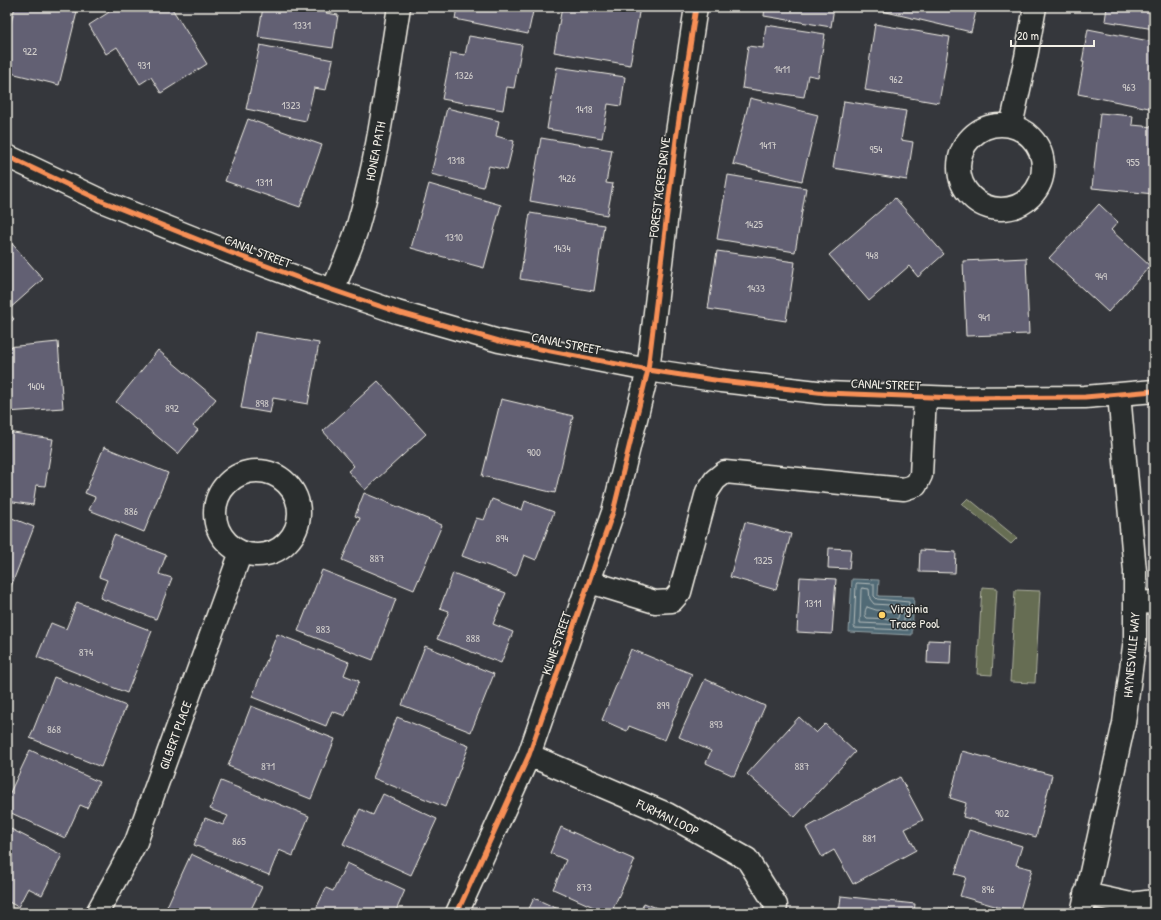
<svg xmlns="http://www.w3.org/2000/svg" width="1161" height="920" viewBox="0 0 1161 920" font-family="'Patrick Hand',sans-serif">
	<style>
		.green { fill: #666d53; stroke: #adaf9e }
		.water { fill: #516a76; stroke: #92a0a4 }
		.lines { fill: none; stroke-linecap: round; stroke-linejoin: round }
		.shore { stroke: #b3bbba; stroke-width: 1 }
		.building { fill: #626173; stroke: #f4f1e8 }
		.minor-casing { stroke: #f4f1e8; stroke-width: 25 }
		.minor { stroke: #2a2d2e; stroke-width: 22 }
		.cycleway-casing { stroke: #2a2d2e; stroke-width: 8 }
		.cycleway { stroke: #f78f57; stroke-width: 5 }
		.poi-dot { fill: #ffd166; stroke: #2a2d2e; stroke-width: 1.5 }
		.labels { text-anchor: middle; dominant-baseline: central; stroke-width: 3; stroke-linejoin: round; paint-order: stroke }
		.number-label { font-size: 11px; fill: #d0cdcb }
		.street-label { font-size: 13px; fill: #f4f1e8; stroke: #2a2d2e }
		.poi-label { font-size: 13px; fill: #f4f1e8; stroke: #2a2d2e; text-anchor: start }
	</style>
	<rect width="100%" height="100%" fill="#35373c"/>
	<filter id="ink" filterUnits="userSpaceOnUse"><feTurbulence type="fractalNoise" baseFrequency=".025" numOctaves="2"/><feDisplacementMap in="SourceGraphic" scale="8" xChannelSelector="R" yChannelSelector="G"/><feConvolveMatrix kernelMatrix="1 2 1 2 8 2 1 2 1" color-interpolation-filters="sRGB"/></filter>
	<g filter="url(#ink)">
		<!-- green -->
		<path class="green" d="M 968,498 L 1017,538 L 1011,544 L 962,504 Z
			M 982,587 L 997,588 L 992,675 L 977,674 Z
			M 1015,590 L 1040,591 L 1035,683 L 1010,682 Z"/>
		<!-- water -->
		<path class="water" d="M 852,579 L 879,580 L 878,596 L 914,597 L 912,635 L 849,632 Z"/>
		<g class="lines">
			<!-- shore -->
			<path class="shore" d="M 857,583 L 874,584 L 874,596 L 877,599 L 909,602 L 908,630 L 854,628 L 856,585 Z
				M 862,588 L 869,589 L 870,599 L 874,604 L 904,606 L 904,625 L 860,623 L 861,590 Z
				M 867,607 L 876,610 L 897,612 L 899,613 L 898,618 L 896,619 L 867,618 C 864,616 865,609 867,607 Z"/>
		</g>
		<!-- building -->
		<path class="building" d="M 15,7 L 58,7 L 77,12 L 59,85 L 7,72 L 7,37 Z
			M 117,7 L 171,7 L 207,64 L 161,93 L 151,77 L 140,84 L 117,47 L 106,54 L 89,25 Z
			M 263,7 L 326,7 L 326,13 L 338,15 L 333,48 L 258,37 Z
			M 457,7 L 534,7 L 528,34 L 455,19 Z
			M 562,7 L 640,7 L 630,65 L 554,52 Z
			M 765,7 L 834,7 L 831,27 L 764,16 Z
			M 878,7 L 977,7 L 971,32 L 878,10 Z
			M 1107,7 L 1154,7 L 1154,29 L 1105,21 Z
			M 875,24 L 950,37 L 939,103 L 865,90 Z
			M 766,25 L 825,34 L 818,77 L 808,75 L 804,97 L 742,88 L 748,46 L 763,48 Z
			M 1088,29 L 1154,42 L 1154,109 L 1078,94 L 1084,62 L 1082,62 Z
			M 469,36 L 522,45 L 514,88 L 507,87 L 503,110 L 442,99 L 451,53 L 465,55 Z
			M 260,45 L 333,60 L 326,90 L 314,88 L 306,121 L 246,109 Z
			M 557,67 L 625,77 L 621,106 L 608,104 L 602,138 L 547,129 Z
			M 750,98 L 818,115 L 802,181 L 733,164 Z
			M 844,101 L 906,111 L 901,140 L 913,142 L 907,180 L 833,168 Z
			M 447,108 L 499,121 L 496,136 L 514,141 L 507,170 L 489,166 L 483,187 L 431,174 Z
			M 1100,113 L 1133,116 L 1132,125 L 1154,127 L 1154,194 L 1092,188 Z
			M 248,119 L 322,145 L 300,207 L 225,181 Z
			M 541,138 L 612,150 L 606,183 L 613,184 L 607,215 L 530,201 Z
			M 728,175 L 806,188 L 795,252 L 717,239 Z
			M 429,184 L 501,205 L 484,268 L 411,248 Z
			M 895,198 L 944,254 L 918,277 L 909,266 L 869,301 L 829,255 Z
			M 1099,204 L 1118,222 L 1111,230 L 1150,266 L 1108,312 L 1049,258 Z
			M 530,213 L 604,225 L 594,291 L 520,279 Z
			M 7,238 L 43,279 L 7,311 L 14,319 L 7,326 Z
			M 717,251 L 795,262 L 786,321 L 708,309 Z
			M 1026,258 L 1029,334 L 966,336 L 963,261 Z
			M 255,332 L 319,343 L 308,404 L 273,398 L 270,413 L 241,408 Z
			M 58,342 L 63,408 L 7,412 L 7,347 Z
			M 158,350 L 216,399 L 193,426 L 198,430 L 178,454 L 116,402 Z
			M 378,381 L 426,434 L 365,490 L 348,471 L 354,466 L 323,431 Z
			M 501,399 L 573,416 L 555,493 L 482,476 Z
			M 7,432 L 53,439 L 45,486 L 36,485 L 33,505 L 7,501 Z
			M 104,447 L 168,473 L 144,532 L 89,510 L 95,497 L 85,493 Z
			M 364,493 L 442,525 L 414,590 L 342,560 L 360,518 L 355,516 Z
			M 492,499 L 522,510 L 525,501 L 554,512 L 536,560 L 524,555 L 516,576 L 462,556 L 476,518 L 484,520 Z
			M 7,516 L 34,527 L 10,589 L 7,588 Z
			M 745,522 L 791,534 L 776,590 L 730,577 Z
			M 114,535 L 166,555 L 159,574 L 172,578 L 156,619 L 100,598 L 107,580 L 99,577 Z
			M 829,548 L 851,549 L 849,569 L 828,568 Z
			M 920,550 L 956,552 L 955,573 L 919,572 Z
			M 322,570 L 396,599 L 373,660 L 298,631 Z
			M 453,573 L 506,593 L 493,624 L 513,632 L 501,663 L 437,639 L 449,611 L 440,608 Z
			M 800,577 L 836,579 L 832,634 L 797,632 Z
			M 77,602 L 152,631 L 127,693 L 37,657 L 51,623 L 66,629 Z
			M 277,634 L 349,662 L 344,675 L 359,681 L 345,716 L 332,711 L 326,726 L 252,697 Z
			M 928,640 L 951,641 L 950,664 L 927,663 Z
			M 425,646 L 494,674 L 471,732 L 402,705 Z
			M 631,649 L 692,674 L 665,740 L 629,726 L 627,731 L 602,720 Z
			M 54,677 L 126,706 L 101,767 L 30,738 Z
			M 705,679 L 765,706 L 734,776 L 706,763 L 711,751 L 679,737 Z
			M 251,706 L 335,739 L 311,799 L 228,766 Z
			M 397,717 L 469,746 L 445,807 L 373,778 Z
			M 799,717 L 816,733 L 825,724 L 855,752 L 795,817 L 747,774 Z
			M 30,750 L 99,782 L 87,808 L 80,805 L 65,838 L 7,811 L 7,799 Z
			M 962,751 L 1052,775 L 1036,837 L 963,817 L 966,803 L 950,798 Z
			M 900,777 L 923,820 L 905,829 L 916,850 L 853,884 L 834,850 L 822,857 L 806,828 Z
			M 221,781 L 309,816 L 293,856 L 279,850 L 269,875 L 194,845 L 205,818 L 223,825 L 228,816 L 210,809 Z
			M 383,794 L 437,819 L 411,875 L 343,844 L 360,809 L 373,815 Z
			M 7,827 L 62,855 L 42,895 L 28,888 L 18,907 L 7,901 Z
			M 561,827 L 635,860 L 611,913 L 607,913 L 553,889 L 566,860 L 550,853 Z
			M 969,830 L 1022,846 L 1016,865 L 1032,869 L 1019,913 L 960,896 L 966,877 L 955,874 Z
			M 191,854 L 262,887 L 249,913 L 164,913 Z
			M 347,863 L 405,890 L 395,913 L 314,913 L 326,888 L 333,891 Z
			M 841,896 L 915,904 L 914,913 L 839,913 Z
			M 534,898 L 567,913 L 527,913 Z
			M 644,903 L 670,913 L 640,913 Z
			M 948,908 L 966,913 L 946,913 Z"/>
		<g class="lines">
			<defs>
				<path id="minor" d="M959 167a42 42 0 1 1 84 0a42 42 0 1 1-84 0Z
					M 1011,126 L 1026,57 L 1035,7
					M 7,156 L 104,202 L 229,252 L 315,284 L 397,312 L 499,341 L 648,370 L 721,381 L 826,393 L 957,398 L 1085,397 L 1154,391
					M 333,290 C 341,269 352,247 358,225 C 379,154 387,80 399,7
					M215 513a42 42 0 1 1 84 0a42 42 0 1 1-84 0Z
					M 590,582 L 655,602 L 672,601 L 680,592 L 707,492 L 715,480 L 725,472 L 904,489 L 916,485 L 921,475 L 925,397
					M 1135,603 L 1154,602
					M 529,755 L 667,814 L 747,859 L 776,905 L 775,913
					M 1085,894 L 1131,904 L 1154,901
					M 97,913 L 136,842 L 241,552
					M 457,913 L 529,755 L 613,512 L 648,370 L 676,139 L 696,7
					M 1082,913 L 1124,723 L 1135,639 L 1135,571 L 1119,394"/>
			</defs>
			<!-- minor casing -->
			<use href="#minor" class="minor-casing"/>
			<!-- minor -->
			<use href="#minor" class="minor"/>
			<defs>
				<path id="cycleway" d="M 7,156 L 104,202 L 229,252 L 315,284 L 397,312 L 499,341 L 648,370 L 721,381 L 826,393 L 957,398 L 1085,397 L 1154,391
					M 457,913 L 529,755 L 613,512 L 648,370 L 676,139 L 696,7"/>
			</defs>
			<!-- cycleway casing -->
			<use href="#cycleway" class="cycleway-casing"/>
			<!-- cycleway -->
			<use href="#cycleway" class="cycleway"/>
		</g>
	</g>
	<!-- markers -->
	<circle class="poi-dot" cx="882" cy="615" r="4"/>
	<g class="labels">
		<!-- number labels -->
		<g class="number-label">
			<text x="302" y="25">1331</text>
			<text x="30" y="51">922</text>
			<text x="144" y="65">931</text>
			<text x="782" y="69">1411</text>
			<text x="464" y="75">1326</text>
			<text x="896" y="79">962</text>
			<text x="1129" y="87">963</text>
			<text x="291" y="105">1323</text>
			<text x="584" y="109">1418</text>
			<text x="768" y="145">1417</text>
			<text x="876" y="149">954</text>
			<text x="456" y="160">1318</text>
			<text x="1133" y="162">955</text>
			<text x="567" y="178">1426</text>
			<text x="264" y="182">1311</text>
			<text x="754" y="224">1425</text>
			<text x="454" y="237">1310</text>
			<text x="562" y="248">1434</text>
			<text x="872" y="255">948</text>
			<text x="1101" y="276">949</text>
			<text x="756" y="288">1433</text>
			<text x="984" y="317">941</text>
			<text x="36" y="386">1404</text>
			<text x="262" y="403">898</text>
			<text x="172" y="408">892</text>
			<text x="534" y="452">900</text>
			<text x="131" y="511">886</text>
			<text x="502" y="538">894</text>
			<text x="377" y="558">887</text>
			<text x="763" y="560">1325</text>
			<text x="813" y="603">1311</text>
			<text x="323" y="629">883</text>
			<text x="473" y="638">888</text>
			<text x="86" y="652">874</text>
			<text x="663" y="705">899</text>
			<text x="716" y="724">893</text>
			<text x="54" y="729">868</text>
			<text x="268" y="766">871</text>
			<text x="802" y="766">887</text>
			<text x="1002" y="813">902</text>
			<text x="869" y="838">881</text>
			<text x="239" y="841">865</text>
			<text x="584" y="887">873</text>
			<text x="988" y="889">896</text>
		</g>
		<!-- street labels -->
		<g class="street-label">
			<text transform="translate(375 151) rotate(-79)">HONEA PATH</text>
			<text transform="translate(659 187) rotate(-83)">FOREST ACRES DRIVE</text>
			<text transform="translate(258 251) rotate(21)">CANAL STREET</text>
			<text transform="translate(566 343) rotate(11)">CANAL STREET</text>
			<text transform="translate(886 384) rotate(2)">CANAL STREET</text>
			<text transform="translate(556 643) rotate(-71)">KLINE STREET</text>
			<text transform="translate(1131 655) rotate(-85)">HAYNESVILLE WAY</text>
			<text transform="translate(175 735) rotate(-70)">GILBERT PLACE</text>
			<text transform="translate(668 817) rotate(26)">FURMAN LOOP</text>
		</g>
		<!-- poi labels -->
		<g class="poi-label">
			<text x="890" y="608">Virginia<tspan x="890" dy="15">Trace Pool</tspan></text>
		</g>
	</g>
	<!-- margin -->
	<rect width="1161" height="920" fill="none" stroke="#2a2d2e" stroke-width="24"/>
	<rect x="12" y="12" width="1137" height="896" fill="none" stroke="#f4f1e8" stroke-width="1.5" filter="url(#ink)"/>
	<!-- scale -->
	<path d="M1011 40v6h83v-6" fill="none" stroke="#f4f1e8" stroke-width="2"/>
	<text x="1017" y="40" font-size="12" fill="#f4f1e8" stroke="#2a2d2e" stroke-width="3" paint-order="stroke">20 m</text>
</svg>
